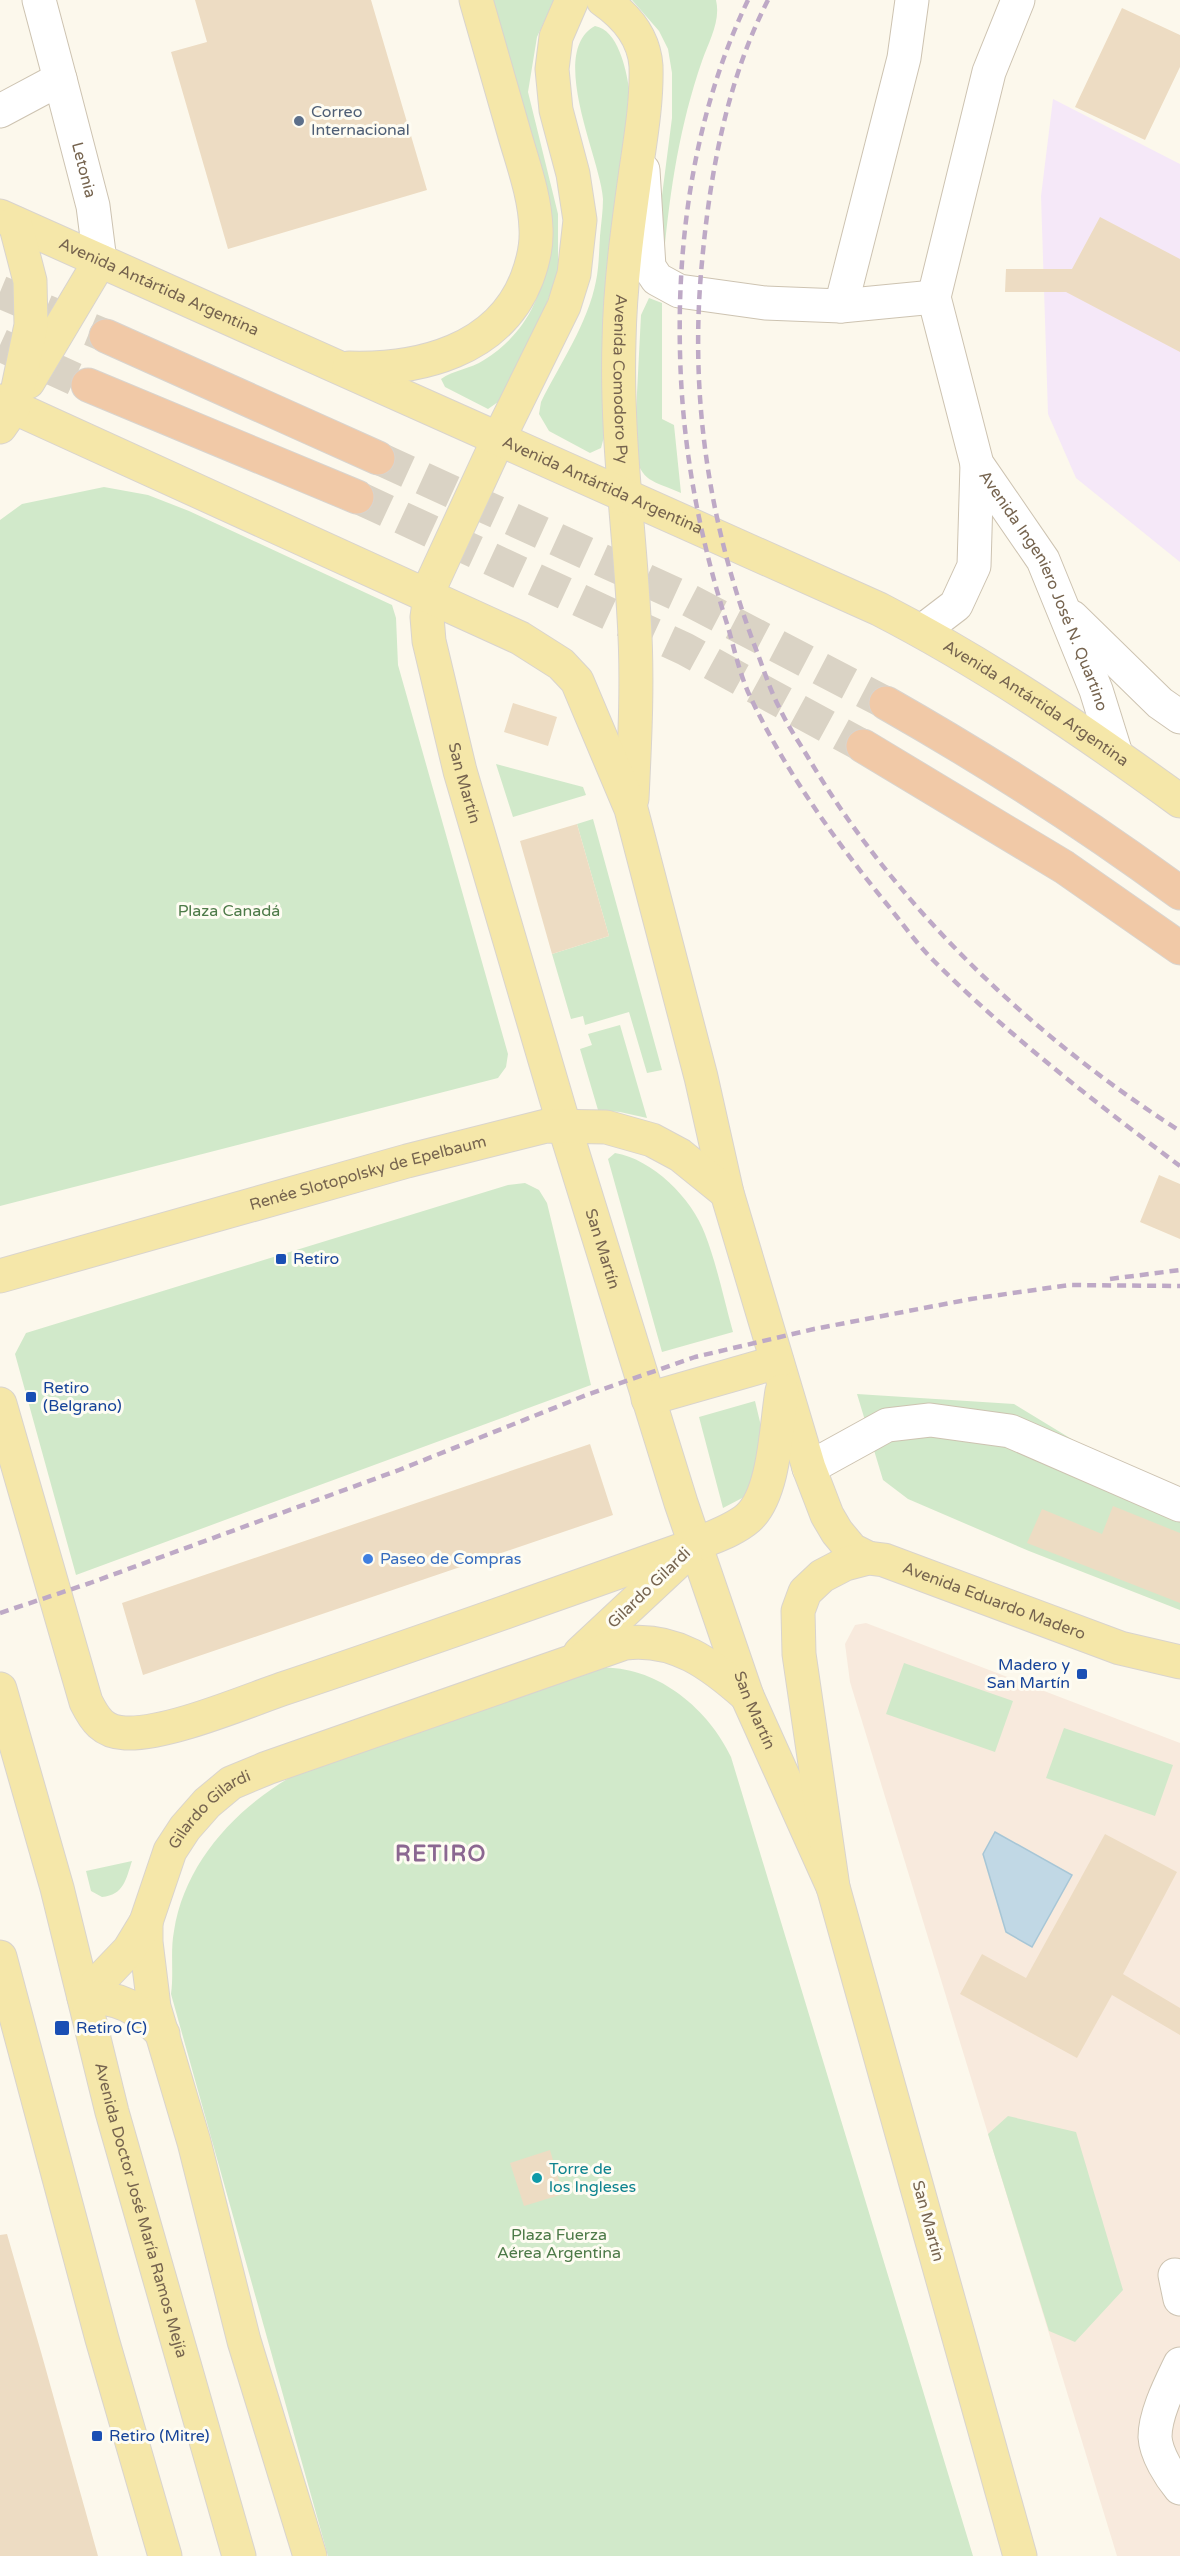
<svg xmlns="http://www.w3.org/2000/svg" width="1180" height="2556" viewBox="0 0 1180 2556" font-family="'Varela Round',sans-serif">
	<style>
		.commercial { fill: #f8eadd }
		.education { fill: #f5e8f8 }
		.green { fill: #d1e9ca }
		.water { fill: #c1d8e5; stroke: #a7c6d6; stroke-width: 1.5 }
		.building { fill: #eddcc3 }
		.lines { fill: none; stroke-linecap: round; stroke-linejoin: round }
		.highway-tunnel { stroke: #dad3c5; stroke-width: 33; stroke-dasharray: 33 16; stroke-linecap: butt }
		.minor-casing { stroke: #cdc3b1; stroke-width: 35 }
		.major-casing { stroke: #d9d4ce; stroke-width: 35 }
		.highway-casing { stroke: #d9d4ce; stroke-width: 35 }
		.minor { stroke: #fff; stroke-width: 33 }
		.major { stroke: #f5e7a9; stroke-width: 33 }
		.highway { stroke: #f1c9a7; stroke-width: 33 }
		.rail { stroke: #bea9c6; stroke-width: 4.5; stroke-dasharray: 9 6; stroke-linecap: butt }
		.service-dot { fill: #5c6f8a; stroke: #fefcf2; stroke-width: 2 }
		.transit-dot { fill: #1a4fb4; stroke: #fefcf2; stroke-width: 2 }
		.shop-dot { fill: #3f7fe0; stroke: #fefcf2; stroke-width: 2 }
		.culture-dot { fill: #0f9aa8; stroke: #fefcf2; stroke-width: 2 }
		.labels { text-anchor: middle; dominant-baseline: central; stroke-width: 6; stroke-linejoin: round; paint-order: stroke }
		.service-label { font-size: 16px; fill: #4e5e75; stroke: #fefcf2; text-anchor: start }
		.street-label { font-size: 16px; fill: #76644f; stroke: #fefcf2 }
		.park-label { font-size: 16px; fill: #4d7a48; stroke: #fefcf2 }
		.transit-label { font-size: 16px; fill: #164399; stroke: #fefcf2; text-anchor: start }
		.shop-label { font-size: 16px; fill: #366cbe; stroke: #fefcf2; text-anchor: start }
		.culture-label { font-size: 16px; fill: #0d838f; stroke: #fefcf2; text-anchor: start }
		.district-label { font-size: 22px; font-weight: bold; letter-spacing: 1.5px; fill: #8b6791; stroke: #fefcf2 }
	</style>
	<rect width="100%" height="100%" fill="#fcf8ec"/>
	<!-- commercial -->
	<path class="commercial" d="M 866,1623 L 1180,1743 L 1180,2556 L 1117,2556 L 850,1682 L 845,1644 L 855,1625 Z"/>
	<!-- education -->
	<path class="education" d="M 1053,99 L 1180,164 L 1180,562 L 1076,478 L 1048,414 L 1041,196 Z"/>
	<!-- green -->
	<path class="green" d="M 487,0 L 554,0 L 537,37 L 528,92 L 558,214 L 558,273 L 544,310 L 498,402 L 488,409 L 445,387 L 441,379 C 453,370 471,369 484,360 C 522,336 540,303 547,260 Z
		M 632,0 L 716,0 C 721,21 709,41 702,61 C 679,127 669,196 663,266 L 656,242 L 672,118 L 672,73 L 668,49 L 659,31 Z
		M 595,26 C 618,30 626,69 629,88 L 603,401 L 604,437 L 601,448 L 590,453 L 549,431 L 539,414 L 541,402 C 560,364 588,323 596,281 C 599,267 599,251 600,236 C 601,224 603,211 603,199 C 601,160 547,52 595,26 Z
		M 649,298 L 662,303 L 662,419 L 674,425 L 681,493 C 652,480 642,483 634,451 L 641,315 Z
		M 104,487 L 148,495 L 189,511 L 392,605 L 396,618 L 398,665 L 508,1054 L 506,1067 L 498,1078 L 0,1206 L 0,520 L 22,504 Z
		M 496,764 L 583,787 L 586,795 L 513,817 Z
		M 593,819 L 662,1070 L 647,1073 L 629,1012 L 585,1025 L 583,1016 L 571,1019 L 552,954 L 609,936 L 577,824 Z
		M 620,1025 L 647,1118 L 620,1112 L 598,1110 L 580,1049 L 592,1045 L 588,1034 Z
		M 615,1153 C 652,1159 692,1198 705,1234 C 717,1265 724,1300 733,1332 L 662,1352 L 608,1159 Z
		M 525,1183 L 539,1190 L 547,1203 L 591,1385 L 76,1575 L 15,1354 L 26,1333 L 508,1185 Z
		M 857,1394 L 1014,1404 L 1106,1460 L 1180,1491 L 1180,1610 L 1029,1551 L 908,1499 L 883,1480 Z
		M 755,1401 L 765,1443 L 746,1496 L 723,1508 L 699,1417 Z
		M 904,1663 L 1013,1701 L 995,1752 L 886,1714 Z
		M 598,1668 C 655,1664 708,1708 731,1757 L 973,2556 L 328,2556 L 171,1994 C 174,1973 170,1952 174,1931 C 184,1865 233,1811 289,1778 Z
		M 1064,1728 L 1173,1765 L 1155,1816 L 1046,1778 Z
		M 132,1861 C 126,1879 124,1895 102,1897 L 91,1891 L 86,1871 Z
		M 1008,2116 L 1076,2132 L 1123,2290 L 1075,2342 L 1049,2331 L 988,2134 Z"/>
	<!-- water -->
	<path class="water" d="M 995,1832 L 1072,1875 L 1032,1947 L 1006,1932 L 983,1854 Z"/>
	<!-- building -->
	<path class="building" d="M 195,0 L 371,0 L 427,190 L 228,249 L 171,52 L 207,42 Z
		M 1122,8 L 1180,35 L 1180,67 L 1145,140 L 1075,107 Z
		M 1100,217 L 1180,259 L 1180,352 L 1066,292 L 1005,292 L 1006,269 L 1072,269 Z
		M 513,703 L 557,717 L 548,746 L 504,732 Z
		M 577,824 L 609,936 L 552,954 L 520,841 Z
		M 1159,1175 L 1180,1184 L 1180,1239 L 1140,1222 Z
		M 590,1444 L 613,1515 L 143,1675 L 122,1603 Z
		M 1113,1506 L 1180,1533 L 1180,1603 L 1027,1543 L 1042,1509 L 1102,1534 Z
		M 1105,1834 L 1177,1872 L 1123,1974 L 1180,2008 L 1180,2035 L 1112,1995 L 1077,2058 L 960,1994 L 982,1954 L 1026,1978 Z
		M 550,2150 L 563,2194 L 524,2206 L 510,2163 Z
		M 7,2234 L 41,2352 L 98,2556 L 0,2556 L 0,2235 Z"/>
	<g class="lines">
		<!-- highway-tunnel -->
		<path class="highway-tunnel" d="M 0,292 L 106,336
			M 0,345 L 88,385
			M 378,458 L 685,598 L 886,703
			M 357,497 L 685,649 L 863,746"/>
		<defs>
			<g id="minor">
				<path d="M 39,0 L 60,79"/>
				<path id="s1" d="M 1018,0 L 989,72 L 934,297 L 977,464 L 1043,560 L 1096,690 L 1116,754"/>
				<path id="s2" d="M 0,111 L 60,79 L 93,206 L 100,261"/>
				<path d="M 643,170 L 649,267 L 657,279 L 679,291 L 765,303 L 841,306 L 934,297"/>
				<path d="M 841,306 L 904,58 L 912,0"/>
				<path d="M 1072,617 L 1160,703 L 1180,717"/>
				<path d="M 922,631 L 956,605 L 974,566 L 977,464"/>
				<path d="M 809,1468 L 887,1425 L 930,1420 L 1010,1431 L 1180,1505"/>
				<path d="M 1175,2275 L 1180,2299"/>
				<path d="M 1180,2364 C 1170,2385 1155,2414 1155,2437 C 1156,2454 1170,2476 1180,2488"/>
			</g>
			<g id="major">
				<path id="s3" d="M 572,0 L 556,37 L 552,69 L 556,110 L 573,174 L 580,220 L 574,274 L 564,306 L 498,440 L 432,583 L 427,617 L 429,641 L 460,771 L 564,1125 L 681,1503 L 747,1696 L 833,1887"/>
				<path id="s4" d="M 603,0 C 626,16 644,37 646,66 C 647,100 641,136 636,170 C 628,226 620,284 619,341 C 616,434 629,525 634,617 C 638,678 635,738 632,799"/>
				<path id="s5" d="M 0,216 L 879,609 C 984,663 1084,731 1180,801"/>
				<path d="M 349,368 C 419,370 499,351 527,278 C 533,262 537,247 536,229 C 535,197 524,167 515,136 C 502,91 489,45 476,0"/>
				<path d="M 28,382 L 100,261"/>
				<path d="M 0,401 L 520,638 L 561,664 L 577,681 L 631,809 L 701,1077 L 727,1193 L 809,1468 L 827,1515 L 837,1532 L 852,1550 L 868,1558"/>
				<path d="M 0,427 L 14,407 L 31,325 L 30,281 L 15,223"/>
				<path id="s6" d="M 0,1276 L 407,1161 L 546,1126 L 606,1127 L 652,1140 L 680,1155 L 727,1193"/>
				<path d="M 648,1399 L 777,1362"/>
				<path d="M 0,1404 L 86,1702 C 95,1720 103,1732 125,1733 C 166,1735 242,1703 282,1689 C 420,1643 557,1594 695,1545 C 712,1537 733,1531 748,1518 C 775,1494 776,1426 782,1391"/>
				<path d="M 580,1653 L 685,1555"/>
				<path id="s7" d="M 0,1689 L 57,1888 L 112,2112 L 239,2556"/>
				<path d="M 146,1922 L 146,1942 L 154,2007 L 194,2142 L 244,2341 L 310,2556"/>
				<path d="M 0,1957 L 102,2339 L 165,2556"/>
				<path id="s8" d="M 84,1997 L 129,1950 L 146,1922 L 170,1851 L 185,1828 L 207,1803 L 231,1783 L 267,1768 L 625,1643 C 675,1637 711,1664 747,1696"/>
				<path d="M 84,1997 C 121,1997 137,2007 163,2034"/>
				<path id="s9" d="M 1020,2556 L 833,1887 L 799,1654 L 798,1611 L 805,1592 L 822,1576 L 845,1564 L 868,1558 L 884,1560 L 1120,1648 L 1180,1662"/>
			</g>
			<path id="highway" d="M 106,336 L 378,458
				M 88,385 L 357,497
				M 886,703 C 988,761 1085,823 1180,893
				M 863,746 L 1064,867 L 1180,948"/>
		</defs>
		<!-- minor casing -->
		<use href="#minor" class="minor-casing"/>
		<!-- major casing -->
		<use href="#major" class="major-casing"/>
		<!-- highway casing -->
		<use href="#highway" class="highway-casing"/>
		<!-- minor -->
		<use href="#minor" class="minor"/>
		<!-- major -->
		<use href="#major" class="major"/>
		<!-- highway -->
		<use href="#highway" class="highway"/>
		<!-- rail -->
		<path class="rail" d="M 748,0 C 696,109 677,232 680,352 C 682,447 699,536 728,627 C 734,648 739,671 748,692 C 784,770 836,842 890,908 C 904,926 918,945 934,961 C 1008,1035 1096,1103 1180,1166
			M 768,0 C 727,80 710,173 702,262 C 689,396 709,526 757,652 C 764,670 770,690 779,707 C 787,725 799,742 809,759 C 898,909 1033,1037 1180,1131
			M 1110,1279 L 1180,1270
			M 0,1613 L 90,1583 L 399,1470 L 589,1394 L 695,1357 L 814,1329 L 971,1299 L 1069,1285 L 1180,1286"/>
	</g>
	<!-- markers -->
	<circle class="service-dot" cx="299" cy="121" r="6"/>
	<g class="transit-dot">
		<rect x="275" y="1253" width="12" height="12" rx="3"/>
		<rect x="25" y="1391" width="12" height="12" rx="3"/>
		<rect x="1076" y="1668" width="12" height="12" rx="3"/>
		<rect x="54" y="2020" width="16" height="16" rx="3"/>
		<rect x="91" y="2430" width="12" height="12" rx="3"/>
	</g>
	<circle class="shop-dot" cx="368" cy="1559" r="6"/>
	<circle class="culture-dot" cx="537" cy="2178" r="6"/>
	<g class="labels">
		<!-- service labels -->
		<g class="service-label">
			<text x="311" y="112">Correo<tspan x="311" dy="18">Internacional</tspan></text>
		</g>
		<!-- street labels -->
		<g class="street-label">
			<text stroke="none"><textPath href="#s2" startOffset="162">Letonia</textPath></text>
			<text stroke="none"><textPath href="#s5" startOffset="174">Avenida Antártida Argentina</textPath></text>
			<text stroke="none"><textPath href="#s4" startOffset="396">Avenida Comodoro Py</textPath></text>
			<text stroke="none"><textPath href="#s5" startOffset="660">Avenida Antártida Argentina</textPath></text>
			<text stroke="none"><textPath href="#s1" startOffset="626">Avenida Ingeniero José N. Quartino</textPath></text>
			<text stroke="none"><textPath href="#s5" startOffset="1146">Avenida Antártida Argentina</textPath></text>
			<text stroke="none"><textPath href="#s3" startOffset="826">San Martín</textPath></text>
			<text stroke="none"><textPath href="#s6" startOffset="382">Renée Slotopolsky de Epelbaum</textPath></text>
			<text stroke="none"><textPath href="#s3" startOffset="1312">San Martín</textPath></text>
			<text transform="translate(649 1588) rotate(-44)">Gilardo Gilardi</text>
			<text stroke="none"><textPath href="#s9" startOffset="1200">Avenida Eduardo Madero</textPath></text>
			<text stroke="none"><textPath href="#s3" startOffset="1798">San Martín</textPath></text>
			<text stroke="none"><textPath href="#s8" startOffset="231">Gilardo Gilardi</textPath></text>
			<text stroke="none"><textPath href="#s7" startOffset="540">Avenida Doctor José María Ramos Mejía</textPath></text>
			<text transform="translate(928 2221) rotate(75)">San Martín</text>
		</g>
		<!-- park labels -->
		<g class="park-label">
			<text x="229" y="911">Plaza Canadá</text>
			<text x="559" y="2235">Plaza Fuerza<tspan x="559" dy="18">Aérea Argentina</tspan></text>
		</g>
		<!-- transit labels -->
		<g class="transit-label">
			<text x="293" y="1259">Retiro</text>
			<text x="43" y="1388">Retiro<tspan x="43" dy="18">(Belgrano)</tspan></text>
			<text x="1070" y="1665" text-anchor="end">Madero y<tspan x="1070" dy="18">San Martín</tspan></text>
			<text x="76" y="2028">Retiro (C)</text>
			<text x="109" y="2436">Retiro (Mitre)</text>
		</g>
		<!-- shop labels -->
		<g class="shop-label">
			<text x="380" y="1559">Paseo de Compras</text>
		</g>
		<!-- culture labels -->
		<g class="culture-label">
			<text x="549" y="2169">Torre de<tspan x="549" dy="18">los Ingleses</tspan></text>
		</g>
		<!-- district labels -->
		<g class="district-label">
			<text x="441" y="1854">RETIRO</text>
		</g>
	</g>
</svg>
